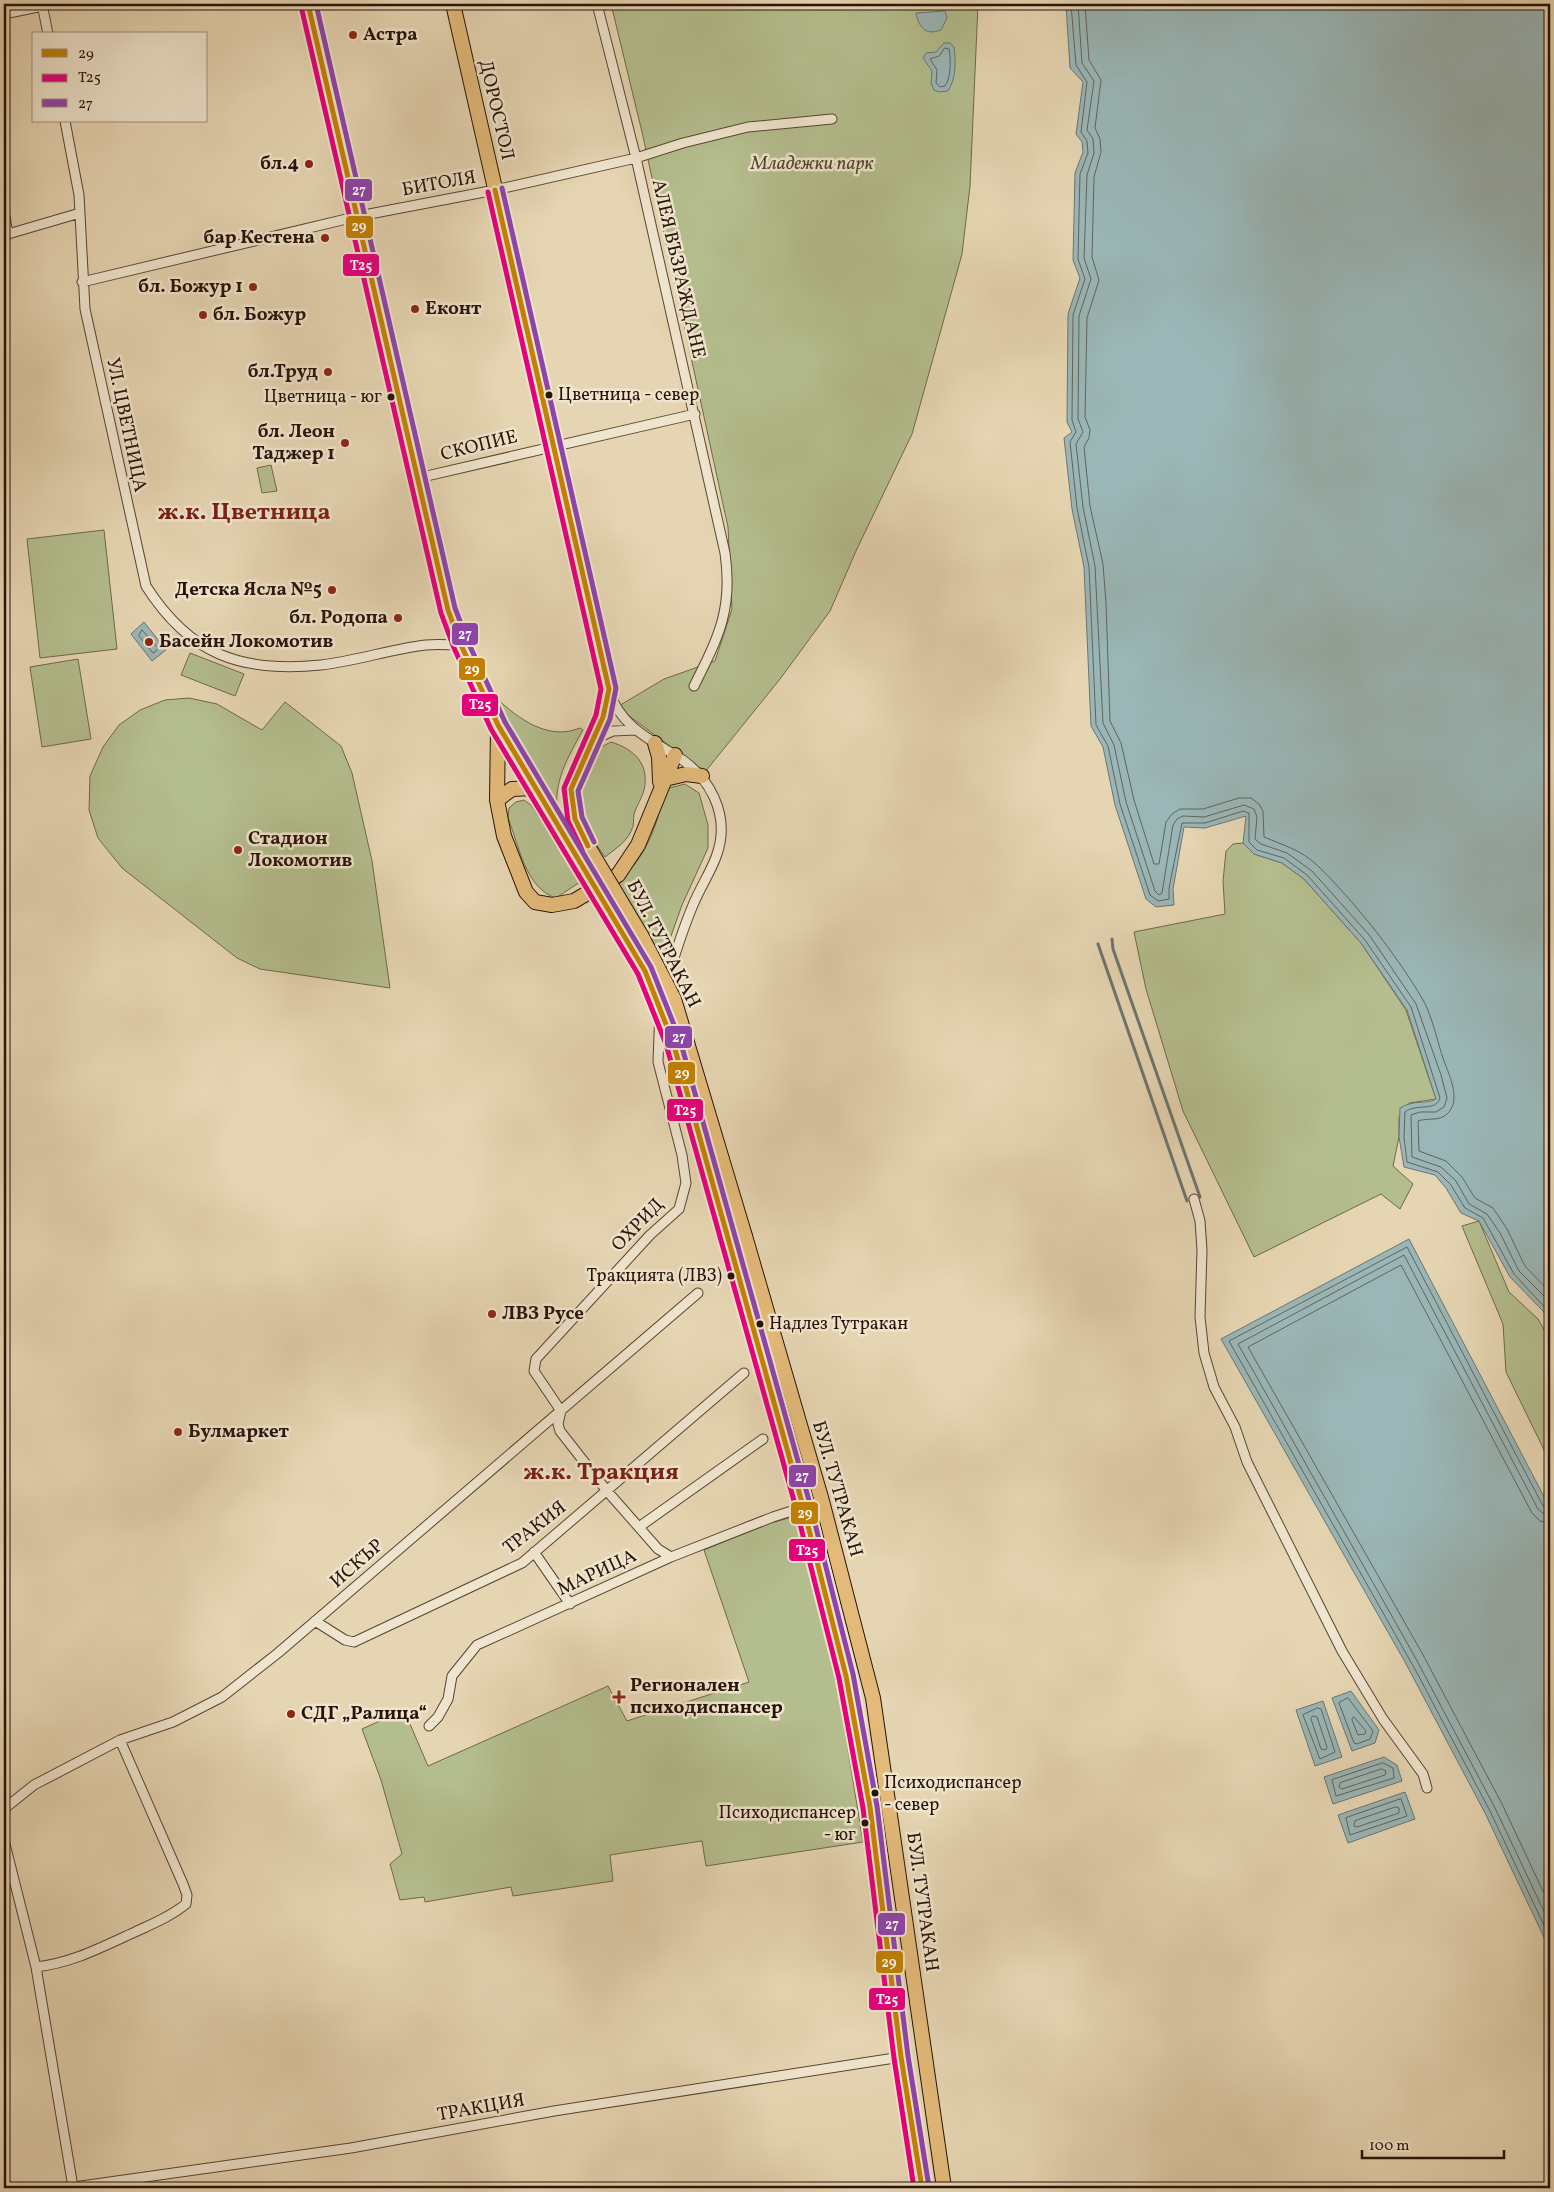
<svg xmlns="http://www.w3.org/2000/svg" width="1554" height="2192" viewBox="0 0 1554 2192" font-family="Vollkorn,serif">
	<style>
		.green { fill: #b4bd8d; stroke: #6e684a }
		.water { fill: #9ab6b6; stroke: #6c7570 }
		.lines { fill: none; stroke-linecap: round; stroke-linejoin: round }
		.shore { stroke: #61645e; stroke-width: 1 }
		.stream { stroke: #6c7570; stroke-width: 3 }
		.minor-casing { stroke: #584432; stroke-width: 11 }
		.primary-casing { stroke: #281307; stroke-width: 16 }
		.minor { stroke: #efe4cd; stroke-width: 9 }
		.primary { stroke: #e3ba79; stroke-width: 14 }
		.primary-bridge-casing { stroke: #281307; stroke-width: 16; stroke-linecap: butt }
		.primary-bridge { stroke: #e3ba79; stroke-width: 14 }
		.bus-1-casing { stroke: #efe4cd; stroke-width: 9 }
		.bus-2-casing { stroke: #efe4cd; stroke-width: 9 }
		.bus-3-casing { stroke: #efe4cd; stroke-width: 9 }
		.bus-1 { stroke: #c38102; stroke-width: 5 }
		.bus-2 { stroke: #e5007d; stroke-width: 5 }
		.bus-3 { stroke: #8e44ad; stroke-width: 5 }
		.poi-dot { fill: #8f2418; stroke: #efe4cd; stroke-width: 2 }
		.bus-dot { fill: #281307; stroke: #efe4cd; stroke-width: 2 }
		.labels { text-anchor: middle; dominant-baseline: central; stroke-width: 5; stroke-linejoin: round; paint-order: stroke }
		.bus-label { font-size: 18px; fill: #281307; stroke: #efe4cd; text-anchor: start }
		.poi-label { font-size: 19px; font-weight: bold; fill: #281307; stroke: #efe4cd; text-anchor: start }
		.street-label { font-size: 19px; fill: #281307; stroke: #efe4cd }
		.park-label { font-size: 19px; font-style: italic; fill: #52462f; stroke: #efe4cd }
		.district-label { font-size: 24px; font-weight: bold; fill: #7a1f14; stroke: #efe4cd }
		.line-badge { stroke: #efe4cd; stroke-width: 2 }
		.badge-label { font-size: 14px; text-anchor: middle; font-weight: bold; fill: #fff }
	</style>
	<rect width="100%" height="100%" fill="#e6d5b2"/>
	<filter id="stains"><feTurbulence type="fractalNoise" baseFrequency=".004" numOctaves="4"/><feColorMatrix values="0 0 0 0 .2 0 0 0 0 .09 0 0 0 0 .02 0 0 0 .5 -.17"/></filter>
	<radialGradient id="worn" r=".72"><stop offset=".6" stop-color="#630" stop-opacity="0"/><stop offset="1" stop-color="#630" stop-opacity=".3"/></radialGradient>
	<!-- green -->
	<path class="green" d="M 611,4 L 978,4 L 970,186 L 962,254 L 912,434 L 856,551 L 830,611 L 780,679 L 705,772 L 617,707 L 664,679 L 715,661 L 732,609 L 728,527 L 642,132 Z
		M 271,465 L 277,491 L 262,493 L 257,468 Z
		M 104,530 L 117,649 L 40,658 L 27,539 Z
		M 190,653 L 244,674 L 235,696 L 181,675 Z
		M 78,659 L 91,739 L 42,747 L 30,667 Z
		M 189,698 L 217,704 L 262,730 L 285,702 L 341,746 L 352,773 L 372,861 L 390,988 L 260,969 L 237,958 L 122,868 L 98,838 L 89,810 L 90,776 L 103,747 L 119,725 L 140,710 L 165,700 Z
		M 496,698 C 519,719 548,741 580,728 L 583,730 C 568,757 552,783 558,815 C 550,801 543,787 534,774 C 520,751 497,727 496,698 Z
		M 611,742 C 634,749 650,764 644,790 C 642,797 638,804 635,811 C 633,816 634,821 633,826 C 629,841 615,849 605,857 C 595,842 583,828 579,809 C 577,796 591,758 601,748 C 603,745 608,744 611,742 Z
		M 685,784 L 699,793 L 708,825 L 708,848 L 682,905 L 660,967 L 616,884 C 647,856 656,829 665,789 Z
		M 524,800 L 532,806 L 580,882 L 556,898 C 525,888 519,845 508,818 L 509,808 L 516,802 Z
		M 1243,843 L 1254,854 L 1282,863 L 1304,879 L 1361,943 L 1406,1010 L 1436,1099 L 1409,1103 L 1399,1117 L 1399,1137 L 1393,1166 L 1413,1184 L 1400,1209 L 1381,1194 L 1254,1257 L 1183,1111 L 1146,989 L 1134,932 L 1225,914 L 1223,881 L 1226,851 L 1233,844 Z
		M 1479,1221 L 1509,1292 L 1538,1319 L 1550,1340 L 1550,1462 L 1506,1372 L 1503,1324 L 1462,1226 Z
		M 796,1516 L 838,1688 L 863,1842 L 706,1866 L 702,1841 L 610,1855 L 613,1881 L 513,1896 L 511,1887 L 425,1902 L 424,1897 L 400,1900 L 390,1864 L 402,1854 L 381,1780 L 362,1729 L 404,1710 L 428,1766 L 608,1686 L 627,1721 L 749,1682 L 704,1550 L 767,1524 Z"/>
	<!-- water -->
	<path class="water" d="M 1066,4 L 1550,4 L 1550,1322 L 1543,1311 L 1510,1277 L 1479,1221 L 1461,1213 L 1446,1188 L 1435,1175 L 1404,1167 L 1399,1137 L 1400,1108 C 1415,1099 1426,1105 1436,1099 L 1407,1010 L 1361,943 L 1304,879 L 1282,863 L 1254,854 L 1243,843 L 1246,816 L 1205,828 L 1184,827 L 1173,889 L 1174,905 L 1156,907 L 1146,899 L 1115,805 L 1103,747 L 1091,726 L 1084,567 L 1072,509 L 1064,438 L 1072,432 L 1067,422 L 1068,314 L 1080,278 L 1073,260 L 1075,173 L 1083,152 L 1082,142 L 1076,134 L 1083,82 L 1070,68 Z
		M 945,11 L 947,18 L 941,30 C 925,36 919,27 916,13 Z
		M 944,43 L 950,43 L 954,47 C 956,61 956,79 948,91 L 939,92 L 934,90 L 931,83 L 932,71 L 923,58 L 926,53 L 936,52 Z
		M 144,622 L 166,650 L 152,661 L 131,634 Z
		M 1409,1239 L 1550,1508 L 1550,1950 L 1485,1813 L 1405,1662 L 1221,1339 Z
		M 1351,1691 L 1379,1730 L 1375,1743 L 1352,1751 L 1332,1698 Z
		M 1323,1701 L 1342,1757 L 1315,1766 L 1296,1710 Z
		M 1384,1757 L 1397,1765 L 1402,1781 L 1333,1804 L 1324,1777 Z
		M 1405,1792 L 1415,1819 L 1348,1843 L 1338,1815 Z"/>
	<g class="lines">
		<!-- shore -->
		<path class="shore" d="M 1071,4 L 1076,65 L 1087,82 L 1081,132 L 1087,141 L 1088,153 L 1080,174 L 1078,259 L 1085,279 L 1073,315 L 1072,420 L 1076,432 L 1070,442 L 1077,508 L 1089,567 L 1096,725 L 1108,746 L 1120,804 L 1150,895 L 1158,901 L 1169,899 L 1169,888 L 1182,823 L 1205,823 L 1243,811 L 1249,813 L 1249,842 L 1257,850 L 1284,858 L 1307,875 L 1365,940 L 1411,1007 L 1440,1098 C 1436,1112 1416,1103 1405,1112 L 1404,1137 L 1407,1162 L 1438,1172 L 1451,1185 L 1465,1208 L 1483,1218 L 1514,1274 L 1550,1313
			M 1078,4 L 1082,63 L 1094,81 L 1087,130 L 1093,139 L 1094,153 L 1087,175 L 1084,258 L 1091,279 L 1079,316 L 1078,419 L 1083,432 L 1076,444 L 1083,507 L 1095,566 L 1103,723 L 1114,745 L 1126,802 L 1155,891 L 1159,895 L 1162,893 L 1173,825 L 1177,819 L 1183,816 L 1204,817 L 1244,805 L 1254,809 L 1257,817 L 1255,839 L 1261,844 L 1287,853 L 1312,871 L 1370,936 L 1416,1004 L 1441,1075 L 1447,1098 L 1444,1107 L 1436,1112 L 1420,1112 L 1411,1115 L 1412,1157 L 1441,1167 L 1456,1181 L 1469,1204 L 1487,1214 L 1500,1233 L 1519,1271 L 1550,1302
			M 1085,4 L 1089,60 L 1101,80 L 1095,128 L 1100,139 L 1101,152 L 1094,177 L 1092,257 L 1099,280 L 1087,318 L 1085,417 L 1090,430 L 1089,438 L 1084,447 L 1090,506 L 1103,564 L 1106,603 L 1110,721 L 1121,743 L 1134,800 L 1154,864 L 1159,864 L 1166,822 L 1172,814 L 1180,809 L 1203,809 L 1239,798 L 1251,798 L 1259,804 L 1263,811 L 1264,837 C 1283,845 1301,850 1317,865 C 1354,901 1397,955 1423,1000 C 1433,1018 1437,1041 1444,1061 C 1449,1074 1459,1096 1451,1109 C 1443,1123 1430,1117 1418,1121 L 1419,1151 L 1446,1161 L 1462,1177 L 1475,1198 L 1493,1208 L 1507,1229 L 1525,1266 L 1550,1292
			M 945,48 L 949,49 C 951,59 951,78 945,86 L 940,87 L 936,83 L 937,70 L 930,59 L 939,56 Z
			M 142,630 L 158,648 L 154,653 L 152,652 L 139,636 Z
			M 1550,1509 L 1543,1506 L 1407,1247 L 1229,1341 L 1416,1671 L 1490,1811 L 1550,1938
			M 1550,1515 L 1544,1514 L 1538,1509 L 1404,1255 L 1238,1344 L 1415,1657 L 1495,1808 L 1550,1924
			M 1550,1523 L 1540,1521 L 1532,1513 L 1401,1265 L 1248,1347 L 1422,1653 L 1502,1804 L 1550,1906
			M 1348,1698 L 1373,1731 L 1370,1739 L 1357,1744 L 1354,1743 L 1339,1703 Z
			M 1318,1708 L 1321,1709 L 1335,1752 L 1320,1759 L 1303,1715 Z
			M 1313,1716 L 1317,1717 L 1327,1747 L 1326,1750 L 1321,1749 L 1311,1719 Z
			M 1354,1717 L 1366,1731 L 1365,1734 L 1358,1735 L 1352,1720 Z
			M 1383,1763 L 1393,1768 L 1394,1778 L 1336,1796 L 1332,1780 Z
			M 1382,1769 L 1386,1771 L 1385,1775 L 1342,1789 L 1339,1787 L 1340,1783 Z
			M 1401,1799 L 1407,1816 L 1350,1835 L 1346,1818 Z
			M 1396,1807 L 1399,1808 L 1399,1813 L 1357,1827 L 1354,1826 L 1355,1821 Z"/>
		<!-- stream -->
		<path class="stream" d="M 1112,939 L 1113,949 L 1200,1197
			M 1098,944 L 1187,1201"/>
		<defs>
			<path id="minor" d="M 42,4 L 48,34
				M 597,4 L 636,158 L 725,553 C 733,609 719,636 694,686
				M 4,14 L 43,6
				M 65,121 L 79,195 L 85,309 L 146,586 C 190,655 241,673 321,665 C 356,661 391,649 426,645 C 437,644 449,645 461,645
				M 4,211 L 8,234 L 80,213
				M 82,282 L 359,216 L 495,190 L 636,158 L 683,143 L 748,127 L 832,119
				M 418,478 L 695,414
				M 609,691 C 620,724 645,737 673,754 C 709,774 732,815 716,857 C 710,873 700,888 693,905 C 682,931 674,957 666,984
				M 593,740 L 613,731 L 635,730
				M 660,1009 L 658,1062 L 682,1155 L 686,1183 L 679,1209 L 650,1235 L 536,1359 L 534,1371 L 561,1411 L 558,1424 L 560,1431 L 607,1491 L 658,1549 L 671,1557
				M 1194,1199 L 1200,1221 L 1202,1250 L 1200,1317 L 1204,1353 L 1214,1387 L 1235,1427 L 1247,1462 L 1342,1651 L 1383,1719 L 1423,1774 L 1427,1788
				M 639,1527 L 763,1439
				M 534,1552 L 570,1604
				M 315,1621 L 345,1640 L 354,1642 L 522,1563 L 744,1373
				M 429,1726 L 438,1717 L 448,1699 L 452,1676 L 477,1645 L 671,1557 L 773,1517 L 822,1501
				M 4,1809 L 34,1785 L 120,1740 L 173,1722 L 222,1697 L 278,1653 L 698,1293
				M 4,1840 L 36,1967 L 73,2187
				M 36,1967 C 72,1963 102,1947 135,1932 C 152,1924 170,1917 186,1904 L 187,1895 L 183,1884 L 120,1740
				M 67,2188 L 351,2148 L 554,2111 L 901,2057"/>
			<path id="primary" d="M 308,4 L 448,610 C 477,692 521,767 566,841
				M 453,4 L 609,689 L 603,717 L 571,789 L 570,802 L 580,833
				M 498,726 L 497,800 L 504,836 L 526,892 L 535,902 L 552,905 L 574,901 L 618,875 L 638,845 L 675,755
				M 655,743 L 659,757 L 660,782
				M 665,779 L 686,774 L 702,776
				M 497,800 L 512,789 L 534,788
				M 745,1236 L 822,1501 L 873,1698 L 944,2188
				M 729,1242 L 803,1506 L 859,1738 L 901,2057 L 922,2188"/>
		</defs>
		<!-- minor casing -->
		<use href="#minor" class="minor-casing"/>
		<!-- primary casing -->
		<use href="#primary" class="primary-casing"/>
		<!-- minor -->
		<use href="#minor" class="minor"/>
		<!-- primary -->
		<use href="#primary" class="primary"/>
		<defs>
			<path id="primary-bridge" d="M 580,833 L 641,935 L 674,999 L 745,1236
				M 566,841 L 628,939 L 656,994 L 673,1042 L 729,1242"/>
		</defs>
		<!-- primary-bridge casing -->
		<use href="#primary-bridge" class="primary-bridge-casing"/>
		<!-- primary-bridge -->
		<use href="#primary-bridge" class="primary-bridge"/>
		<defs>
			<path id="bus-1" d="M 308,4 L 448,610 L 461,645 L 498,725 L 645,971 L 673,1042 L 803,1506 L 846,1676 L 870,1807 L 901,2057 L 922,2188
				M 495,190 L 609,689 L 603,717 L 571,789 L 575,819 L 588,846"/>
			<path id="bus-2" d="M 301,6 L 441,613 L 454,648 L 491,729 L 638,974 L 666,1044 L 796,1508 L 839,1678 L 863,1808 L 894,2058 L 914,2188
				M 488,192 L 601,689 L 596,715 L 564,788 L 568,821 L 582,850"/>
			<path id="bus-3" d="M 316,4 L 455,608 L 468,642 L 505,722 L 651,967 L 680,1040 L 810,1504 L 853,1674 L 877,1806 L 908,2056 L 929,2187
				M 502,188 L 616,688 L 610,719 L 578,791 L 582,817 L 594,842"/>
		</defs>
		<!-- bus-1 casing -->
		<use href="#bus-1" class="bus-1-casing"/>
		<!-- bus-2 casing -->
		<use href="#bus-2" class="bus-2-casing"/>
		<!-- bus-3 casing -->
		<use href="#bus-3" class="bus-3-casing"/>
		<!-- bus-1 -->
		<use href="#bus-1" class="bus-1"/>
		<!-- bus-2 -->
		<use href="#bus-2" class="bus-2"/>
		<!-- bus-3 -->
		<use href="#bus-3" class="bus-3"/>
	</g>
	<!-- markers -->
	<g class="poi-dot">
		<circle cx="353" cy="35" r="5"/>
		<circle cx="309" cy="164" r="5"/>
		<circle cx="325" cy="238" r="5"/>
		<circle cx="253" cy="287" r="5"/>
		<circle cx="415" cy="309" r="5"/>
		<circle cx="203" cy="315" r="5"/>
		<circle cx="328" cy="372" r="5"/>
		<circle cx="345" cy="443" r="5"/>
		<circle cx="332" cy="590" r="5"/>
		<circle cx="398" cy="618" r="5"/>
		<circle cx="149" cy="642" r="5"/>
		<circle cx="238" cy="850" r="5"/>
		<circle cx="492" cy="1314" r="5"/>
		<circle cx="178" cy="1432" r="5"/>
		<path d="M616.5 1689.5h5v5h5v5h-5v5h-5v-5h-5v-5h5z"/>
		<circle cx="291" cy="1714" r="5"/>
	</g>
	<g class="bus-dot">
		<circle cx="549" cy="395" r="4.5"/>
		<circle cx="391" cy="397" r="4.5"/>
		<circle cx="731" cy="1276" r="4.5"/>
		<circle cx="760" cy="1324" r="4.5"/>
		<circle cx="875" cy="1793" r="4.5"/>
		<circle cx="865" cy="1823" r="4.5"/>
	</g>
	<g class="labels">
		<!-- bus labels -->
		<g class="bus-label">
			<text x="558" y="395">Цветница - север</text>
			<text x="382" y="397" text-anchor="end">Цветница - юг</text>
			<text x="722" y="1276" text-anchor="end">Тракцията (ЛВЗ)</text>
			<text x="769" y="1324">Надлез Тутракан</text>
			<text x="884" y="1783">Психодиспансер<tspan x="884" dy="22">- север</tspan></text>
			<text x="856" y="1813" text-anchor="end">Психодиспансер<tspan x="856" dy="22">- юг</tspan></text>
		</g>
		<!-- poi labels -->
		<g class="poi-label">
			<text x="363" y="35">Астра</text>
			<text x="299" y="164" text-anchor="end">бл.4</text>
			<text x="315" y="238" text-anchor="end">бар Кестена</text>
			<text x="243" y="287" text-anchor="end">бл. Божур 1</text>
			<text x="425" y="309">Еконт</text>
			<text x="213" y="315">бл. Божур</text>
			<text x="318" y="372" text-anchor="end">бл.Труд</text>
			<text x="335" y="432" text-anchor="end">бл. Леон<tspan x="335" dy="22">Таджер 1</tspan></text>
			<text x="322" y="590" text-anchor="end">Детска Ясла №5</text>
			<text x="388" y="618" text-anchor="end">бл. Родопа</text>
			<text x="159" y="642">Басейн Локомотив</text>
			<text x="248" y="839">Стадион<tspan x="248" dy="22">Локомотив</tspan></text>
			<text x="502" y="1314">ЛВЗ Русе</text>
			<text x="188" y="1432">Булмаркет</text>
			<text x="630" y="1686">Регионален<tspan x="630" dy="22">психодиспансер</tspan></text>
			<text x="301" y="1714">СДГ „Ралица“</text>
		</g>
		<!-- street labels -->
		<g class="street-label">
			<text transform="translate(496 110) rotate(77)">ДОРОСТОЛ</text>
			<text transform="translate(439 184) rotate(-10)">БИТОЛЯ</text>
			<text transform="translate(678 269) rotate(77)">АЛЕЯ ВЪЗРАЖДАНЕ</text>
			<text transform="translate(126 425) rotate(78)">УЛ. ЦВЕТНИЦА</text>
			<text transform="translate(479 446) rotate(-14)">СКОПИЕ</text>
			<text transform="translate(663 944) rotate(63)">БУЛ. ТУТРАКАН</text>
			<text transform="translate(638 1225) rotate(-46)">ОХРИД</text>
			<text transform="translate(837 1489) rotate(74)">БУЛ. ТУТРАКАН</text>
			<text transform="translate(535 1528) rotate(-38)">ТРАКИЯ</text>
			<text transform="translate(357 1564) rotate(-41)">ИСКЪР</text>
			<text transform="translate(597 1573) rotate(-25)">МАРИЦА</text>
			<text transform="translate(922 1902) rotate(82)">БУЛ. ТУТРАКАН</text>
			<text transform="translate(481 2108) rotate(-10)">ТРАКЦИЯ</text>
		</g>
		<!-- park labels -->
		<g class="park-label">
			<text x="812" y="164">Младежки парк</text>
		</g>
		<!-- district labels -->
		<g class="district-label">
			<text x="244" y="513">ж.к. Цветница</text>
			<text x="601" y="1473">ж.к. Тракция</text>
		</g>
	</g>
	<g class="line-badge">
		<rect x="344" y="178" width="29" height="24" rx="5" fill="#8e44ad"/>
		<rect x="345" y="215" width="29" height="24" rx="5" fill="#c38102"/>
		<rect x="342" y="253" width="38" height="24" rx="5" fill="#e5007d"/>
		<rect x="451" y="622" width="28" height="24" rx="5" fill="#8e44ad"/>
		<rect x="458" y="657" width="28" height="24" rx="5" fill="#c38102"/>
		<rect x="461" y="693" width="38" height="24" rx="5" fill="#e5007d"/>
		<rect x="664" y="1025" width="29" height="24" rx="5" fill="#8e44ad"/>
		<rect x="667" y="1061" width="29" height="24" rx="5" fill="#c38102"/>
		<rect x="666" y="1098" width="38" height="24" rx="5" fill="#e5007d"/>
		<rect x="788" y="1464" width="29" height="24" rx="5" fill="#8e44ad"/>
		<rect x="790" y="1501" width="29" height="24" rx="5" fill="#c38102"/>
		<rect x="788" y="1538" width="38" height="24" rx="5" fill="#e5007d"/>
		<rect x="877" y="1912" width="29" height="24" rx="5" fill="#8e44ad"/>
		<rect x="875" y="1950" width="29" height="24" rx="5" fill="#c38102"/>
		<rect x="868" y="1987" width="38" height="24" rx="5" fill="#e5007d"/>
	</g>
	<g class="badge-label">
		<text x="359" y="195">27</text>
		<text x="359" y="231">29</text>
		<text x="361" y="270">Т25</text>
		<text x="465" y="639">27</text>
		<text x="472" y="674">29</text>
		<text x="480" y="709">Т25</text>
		<text x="679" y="1042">27</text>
		<text x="682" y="1078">29</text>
		<text x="685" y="1115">Т25</text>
		<text x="802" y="1481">27</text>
		<text x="805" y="1518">29</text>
		<text x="807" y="1555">Т25</text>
		<text x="892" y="1929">27</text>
		<text x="889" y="1967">29</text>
		<text x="887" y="2004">Т25</text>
	</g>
	<!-- margin -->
	<rect width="1554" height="2192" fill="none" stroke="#e6d5b2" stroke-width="20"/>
	<rect x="5" y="5" width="1544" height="2182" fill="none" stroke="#281307" stroke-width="2.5"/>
	<rect x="10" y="10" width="1534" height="2172" fill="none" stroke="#281307"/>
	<!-- legend -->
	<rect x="32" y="32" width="175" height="90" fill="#efe4cd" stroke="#9f907e"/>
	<rect x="42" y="49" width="25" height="8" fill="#c38102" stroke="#9f907e"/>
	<text x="78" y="58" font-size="15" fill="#281307">29</text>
	<rect x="42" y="74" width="25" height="8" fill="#e5007d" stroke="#9f907e"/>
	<text x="78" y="82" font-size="15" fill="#281307">Т25</text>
	<rect x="42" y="99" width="25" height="8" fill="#8e44ad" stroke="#9f907e"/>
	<text x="78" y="108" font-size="15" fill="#281307">27</text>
	<!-- scale -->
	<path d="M1362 2150v8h142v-8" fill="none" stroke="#281307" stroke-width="2.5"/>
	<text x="1369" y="2150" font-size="15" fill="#281307" stroke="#efe4cd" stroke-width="4" paint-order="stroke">100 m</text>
	<rect width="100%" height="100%" filter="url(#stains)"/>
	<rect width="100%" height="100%" fill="url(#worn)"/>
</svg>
